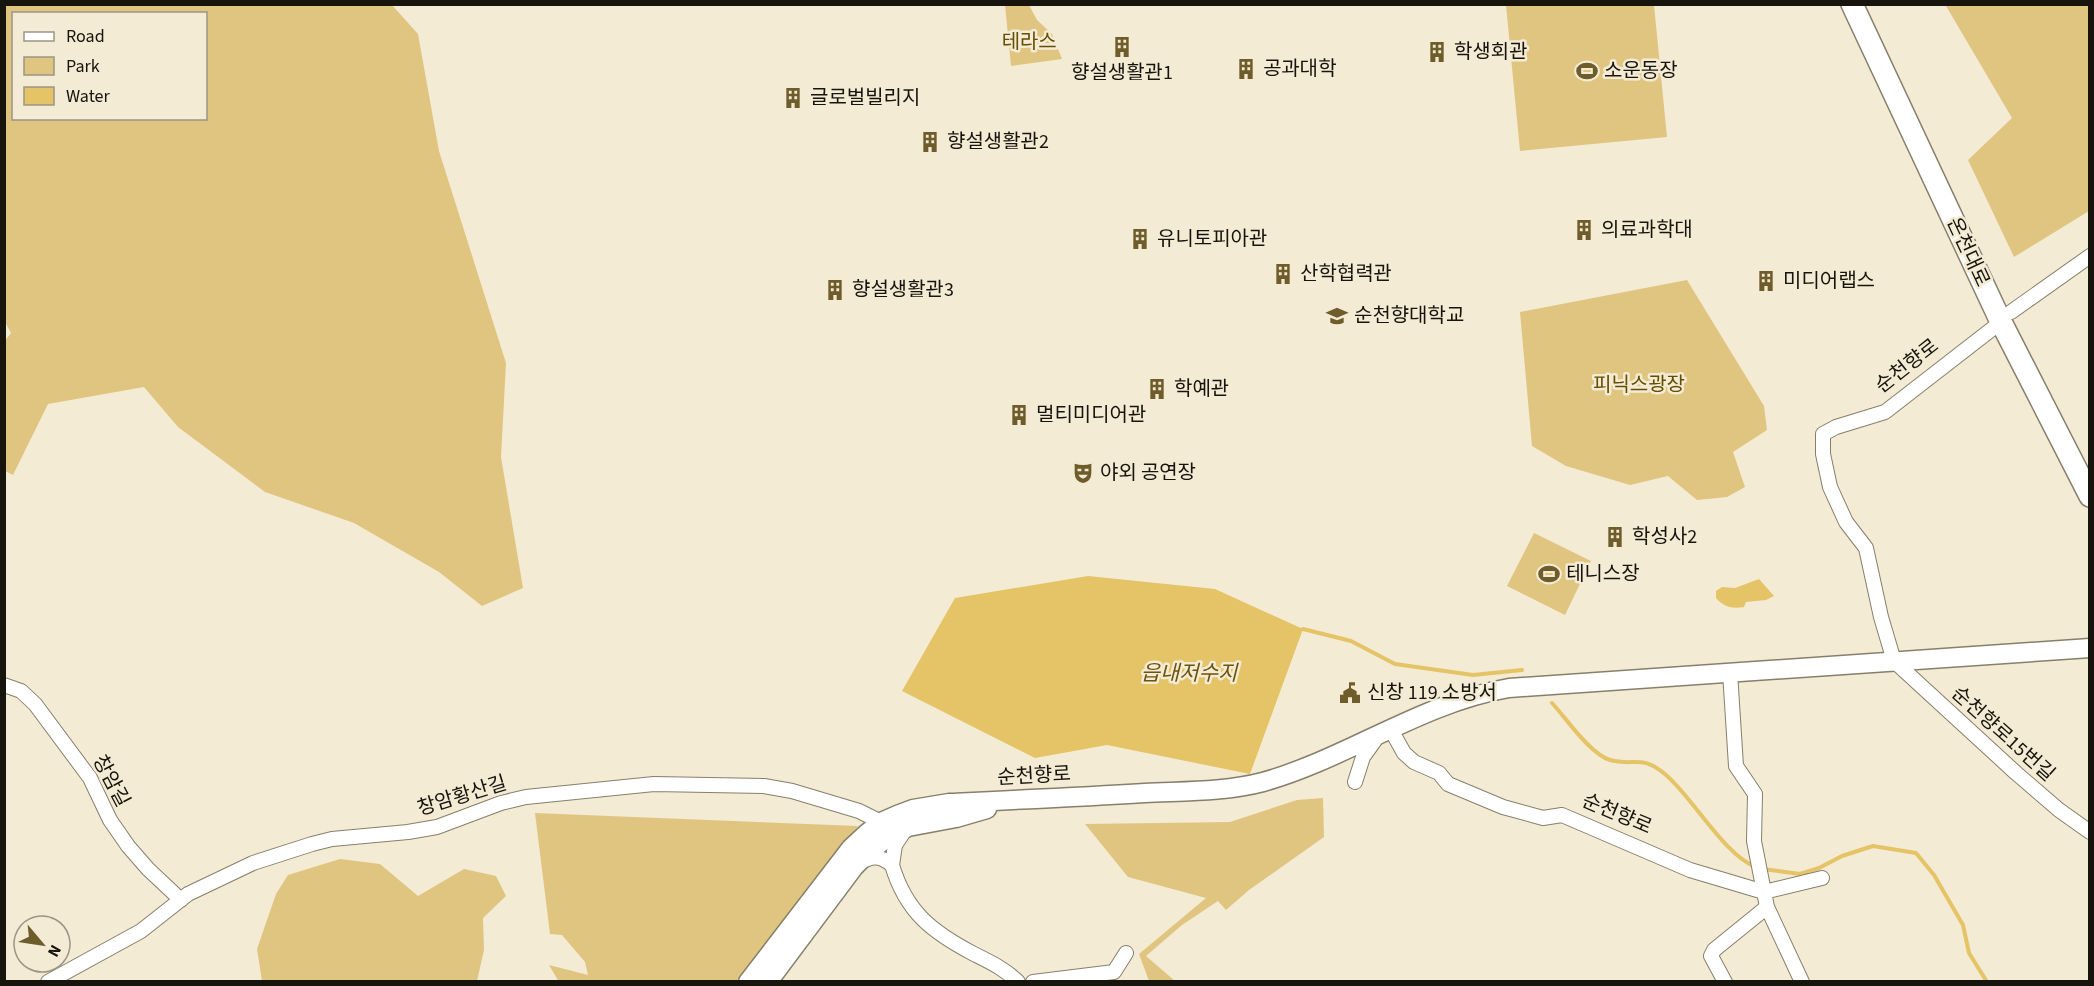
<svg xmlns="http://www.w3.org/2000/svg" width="2094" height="986" viewBox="0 0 2094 986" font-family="'Source Sans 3','Noto Sans KR',sans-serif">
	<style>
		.green { fill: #e0c580; fill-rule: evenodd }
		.water { fill: #e5c367 }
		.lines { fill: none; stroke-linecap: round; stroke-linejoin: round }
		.stream { stroke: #e5c367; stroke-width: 4 }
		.street-casing { stroke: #867f6b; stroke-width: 16 }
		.secondary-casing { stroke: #867f6b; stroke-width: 21 }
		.primary-casing { stroke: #867f6b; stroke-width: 24 }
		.street { stroke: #fff; stroke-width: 14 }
		.secondary { stroke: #fff; stroke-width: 18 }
		.primary { stroke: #fff; stroke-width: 21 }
		.labels { text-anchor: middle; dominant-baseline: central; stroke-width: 5; stroke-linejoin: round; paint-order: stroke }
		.park-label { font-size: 20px; fill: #654e01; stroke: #f4ebd5 }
		.poi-label { font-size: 20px; fill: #17140d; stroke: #f4ebd5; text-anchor: start }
		.street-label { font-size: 20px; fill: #17140d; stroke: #f4ebd5 }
		.water-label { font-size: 21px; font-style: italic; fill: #6b540c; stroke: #f4ebd5 }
	</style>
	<rect width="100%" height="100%" fill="#f4ebd5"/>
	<!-- green -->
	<path class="green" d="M 1950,4 L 2089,5 L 2089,211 L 2014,257 L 1968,160 L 2012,118 L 1946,6 Z
		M 7,5 L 392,5 L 418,34 L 439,151 L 506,363 L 501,457 L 523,588 L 482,606 L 439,572 L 354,523 L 265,492 L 178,427 L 144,387 L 48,404 L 13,475 L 5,471 L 4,342 L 11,333 L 4,320 L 4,7 ZM 14,14 L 206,14 L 206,118 L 14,118 Z
		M 1005,5 L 1029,5 L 1037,20 L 1052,34 L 1062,59 L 1011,66 Z
		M 1506,5 L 1654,5 L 1667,137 L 1520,151 Z
		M 1687,280 L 1764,406 L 1767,430 L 1733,452 L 1745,487 L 1727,497 L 1697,500 L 1668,476 L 1630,485 L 1566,466 L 1532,446 L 1520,312 Z
		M 1534,533 L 1591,561 L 1565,615 L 1507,586 Z
		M 1323,798 L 1324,837 L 1249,890 L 1226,910 L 1218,901 L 1182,925 L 1146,956 L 1175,981 L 1149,981 L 1139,954 L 1206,898 L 1128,877 L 1085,824 L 1230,822 L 1297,800 Z
		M 535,813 L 858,826 L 737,981 L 559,982 L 549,965 L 588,975 L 585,962 L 562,935 L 550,934 Z
		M 340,859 L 380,864 L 418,896 L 464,869 L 496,876 L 506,896 L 483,918 L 484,950 L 477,981 L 262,981 L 257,949 L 276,894 L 288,875 Z"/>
	<!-- water -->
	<path class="water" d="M 1088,576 L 1215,589 L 1303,629 L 1250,774 L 1107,745 L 1035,758 L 902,691 L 955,598 Z
		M 1759,579 L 1774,596 L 1766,600 L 1746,602 L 1744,607 C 1732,609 1724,607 1716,598 L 1716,591 L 1722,587 L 1735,588 Z"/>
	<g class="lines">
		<!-- stream -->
		<path class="stream" d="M 1303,629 L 1351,641 L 1395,664 L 1473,675 L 1522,670
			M 1552,703 C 1566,718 1590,754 1610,760 C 1635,767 1640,753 1666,775 C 1693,798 1725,856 1756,867
			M 1763,869 L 1800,874 L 1819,868 L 1842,856 L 1873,846 L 1916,853 L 1934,875 L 1963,925 L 1969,953 L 1987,982"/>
		<defs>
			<path id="street" d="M 2011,312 L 2090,256
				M 2001,322 L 1885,412 L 1836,427 L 1823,434 L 1823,454 L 1830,487 L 1846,522 L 1866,548 L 1881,617 L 1894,661 L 2016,773 L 2059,810 L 2090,832
				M 1730,672 L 1736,766 L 1755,794 L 1754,841 L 1767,907 L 1802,982
				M 4,685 L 21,691 L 35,704 L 90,778 L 110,820 L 128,846 L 148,869 L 181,900
				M 1390,728 L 1404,753 L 1414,762 L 1439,773 L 1448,784 L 1503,807 L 1543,818 L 1562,815 L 1690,870 L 1764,892 L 1822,878
				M 1355,782 L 1363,757 L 1378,736
				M 861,862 C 873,855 881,856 892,865 L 895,845 L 905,830
				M 892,865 C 906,912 932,932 974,954 C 990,962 1005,969 1018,982
				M 48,982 L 141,931 L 188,894 L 253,863 L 312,844 L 332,839 L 408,832 L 437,827 L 501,803 L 526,797 L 654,784 L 764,786 L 792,791 L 859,811 L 881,822
				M 1033,982 L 1114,972 L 1126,953
				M 1725,982 L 1711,956 L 1714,950 L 1767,907"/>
			<path id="secondary" d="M 748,982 L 851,848 L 866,834 L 881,822 L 897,815 L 913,809 L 949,803 C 1014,800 1080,797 1145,793 C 1183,791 1225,792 1263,782 C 1348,758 1421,703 1509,688 L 2090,648
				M 768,982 L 854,867 L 869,852 L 887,838 L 908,827 L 956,818 L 987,809"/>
			<path id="primary" d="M 1852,4 L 2001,322 L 2090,496"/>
		</defs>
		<!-- street casing -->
		<use href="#street" class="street-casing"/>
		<!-- secondary casing -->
		<use href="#secondary" class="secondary-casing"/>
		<!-- primary casing -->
		<use href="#primary" class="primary-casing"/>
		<!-- street -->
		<use href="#street" class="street"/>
		<!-- secondary -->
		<use href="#secondary" class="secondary"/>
		<!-- primary -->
		<use href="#primary" class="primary"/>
	</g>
	<!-- icons -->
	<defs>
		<symbol id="building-bare" viewBox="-9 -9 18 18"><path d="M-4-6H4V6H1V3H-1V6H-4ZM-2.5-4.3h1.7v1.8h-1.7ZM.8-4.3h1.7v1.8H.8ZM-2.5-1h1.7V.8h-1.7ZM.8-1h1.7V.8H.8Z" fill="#6e5c2a" stroke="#f4ebd5" stroke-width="2.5" paint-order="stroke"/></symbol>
		<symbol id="stadium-bare" viewBox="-9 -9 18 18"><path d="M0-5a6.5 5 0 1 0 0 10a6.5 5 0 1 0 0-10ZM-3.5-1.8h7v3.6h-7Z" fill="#6e5c2a" stroke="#f4ebd5" stroke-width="2.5" paint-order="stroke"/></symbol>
		<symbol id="university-bare" viewBox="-9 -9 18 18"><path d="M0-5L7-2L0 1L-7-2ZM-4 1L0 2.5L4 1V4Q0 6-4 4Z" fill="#6e5c2a" stroke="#f4ebd5" stroke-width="2.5" paint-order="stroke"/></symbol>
		<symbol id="theatre-bare" viewBox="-9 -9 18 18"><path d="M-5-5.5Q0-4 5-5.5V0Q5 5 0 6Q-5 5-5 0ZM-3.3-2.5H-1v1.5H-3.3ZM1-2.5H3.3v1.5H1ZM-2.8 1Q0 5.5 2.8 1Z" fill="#6e5c2a" stroke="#f4ebd5" stroke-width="2.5" paint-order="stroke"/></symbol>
		<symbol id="civic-bare" viewBox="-9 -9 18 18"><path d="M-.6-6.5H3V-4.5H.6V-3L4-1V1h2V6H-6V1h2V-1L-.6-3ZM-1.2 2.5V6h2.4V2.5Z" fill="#6e5c2a" stroke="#f4ebd5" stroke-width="2.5" paint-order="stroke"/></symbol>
	</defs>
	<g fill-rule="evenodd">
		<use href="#building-bare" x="1107" y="32" width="30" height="30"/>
		<use href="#building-bare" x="1422" y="37" width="30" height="30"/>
		<use href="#building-bare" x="1231" y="54" width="30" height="30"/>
		<use href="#stadium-bare" x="1572" y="56" width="30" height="30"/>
		<use href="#building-bare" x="778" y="83" width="30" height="30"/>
		<use href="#building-bare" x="915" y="127" width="30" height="30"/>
		<use href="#building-bare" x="1569" y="215" width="30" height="30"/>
		<use href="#building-bare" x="1125" y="224" width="30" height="30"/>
		<use href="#building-bare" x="1268" y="259" width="30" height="30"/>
		<use href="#building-bare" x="1751" y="266" width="30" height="30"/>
		<use href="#building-bare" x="820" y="275" width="30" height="30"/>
		<use href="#university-bare" x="1322" y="301" width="30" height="30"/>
		<use href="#building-bare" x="1142" y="374" width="30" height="30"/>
		<use href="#building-bare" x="1004" y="400" width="30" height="30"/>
		<use href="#theatre-bare" x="1068" y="458" width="30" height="30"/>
		<use href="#building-bare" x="1600" y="522" width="30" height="30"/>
		<use href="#stadium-bare" x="1534" y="559" width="30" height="30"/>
		<use href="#civic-bare" x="1335" y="678" width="30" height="30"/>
	</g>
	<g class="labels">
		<!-- park labels -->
		<g class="park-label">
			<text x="1029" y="42">테라스</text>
			<text x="1639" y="385">피닉스광장</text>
		</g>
		<!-- poi labels -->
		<g class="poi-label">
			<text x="1454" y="52">학생회관</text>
			<text x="1263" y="69">공과대학</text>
			<text x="1604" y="71">소운동장</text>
			<text x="1122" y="73" text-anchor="middle">향설생활관1</text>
			<text x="810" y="98">글로벌빌리지</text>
			<text x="947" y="142">향설생활관2</text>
			<text x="1601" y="230">의료과학대</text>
			<text x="1157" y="239">유니토피아관</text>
			<text x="1300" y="274">산학협력관</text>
			<text x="1783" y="281">미디어랩스</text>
			<text x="852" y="290">향설생활관3</text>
			<text x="1354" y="316">순천향대학교</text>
			<text x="1174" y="389">학예관</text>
			<text x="1036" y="415">멀티미디어관</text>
			<text x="1100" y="473">야외 공연장</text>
			<text x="1632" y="537">학성사2</text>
			<text x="1566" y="574">테니스장</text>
			<text x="1367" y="693">신창 119 소방서</text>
		</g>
		<!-- street labels -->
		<g class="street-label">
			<text transform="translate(1968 252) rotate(65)">온천대로</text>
			<text transform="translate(1907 366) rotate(-38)">순천향로</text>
			<text transform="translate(2003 734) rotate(42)">순천향로15번길</text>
			<text transform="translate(1034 776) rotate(-3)">순천향로</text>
			<text transform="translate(111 781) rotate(62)">창암길</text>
			<text transform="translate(462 796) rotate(-17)">창암황산길</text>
			<text transform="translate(1617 814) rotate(23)">순천향로</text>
		</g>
		<!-- water labels -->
		<g class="water-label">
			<text x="1189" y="673">읍내저수지</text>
		</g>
	</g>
	<!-- border -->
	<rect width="2094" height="986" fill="none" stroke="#17140d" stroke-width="12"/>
	<!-- legend -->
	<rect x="12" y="12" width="195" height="108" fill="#f4ebd5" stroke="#9c9585" stroke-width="1.5"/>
	<rect x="24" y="32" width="30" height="9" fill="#ffffff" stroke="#9c9585" stroke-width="1.5"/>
	<text x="66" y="42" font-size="18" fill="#17140d">Road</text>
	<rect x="24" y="57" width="30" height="18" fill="#e0c580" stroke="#9c9585" stroke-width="1.5"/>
	<text x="66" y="72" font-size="18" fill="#17140d">Park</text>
	<rect x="24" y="87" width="30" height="18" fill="#e5c367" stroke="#9c9585" stroke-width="1.5"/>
	<text x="66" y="102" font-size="18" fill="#17140d">Water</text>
	<!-- north arrow -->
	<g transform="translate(42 944) rotate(119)"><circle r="28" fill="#f4ebd5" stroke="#9c9585" stroke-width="1.5"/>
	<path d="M0-4.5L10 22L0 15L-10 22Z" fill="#6e5c2a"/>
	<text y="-9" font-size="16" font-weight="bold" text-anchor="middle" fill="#17140d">N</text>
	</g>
</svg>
